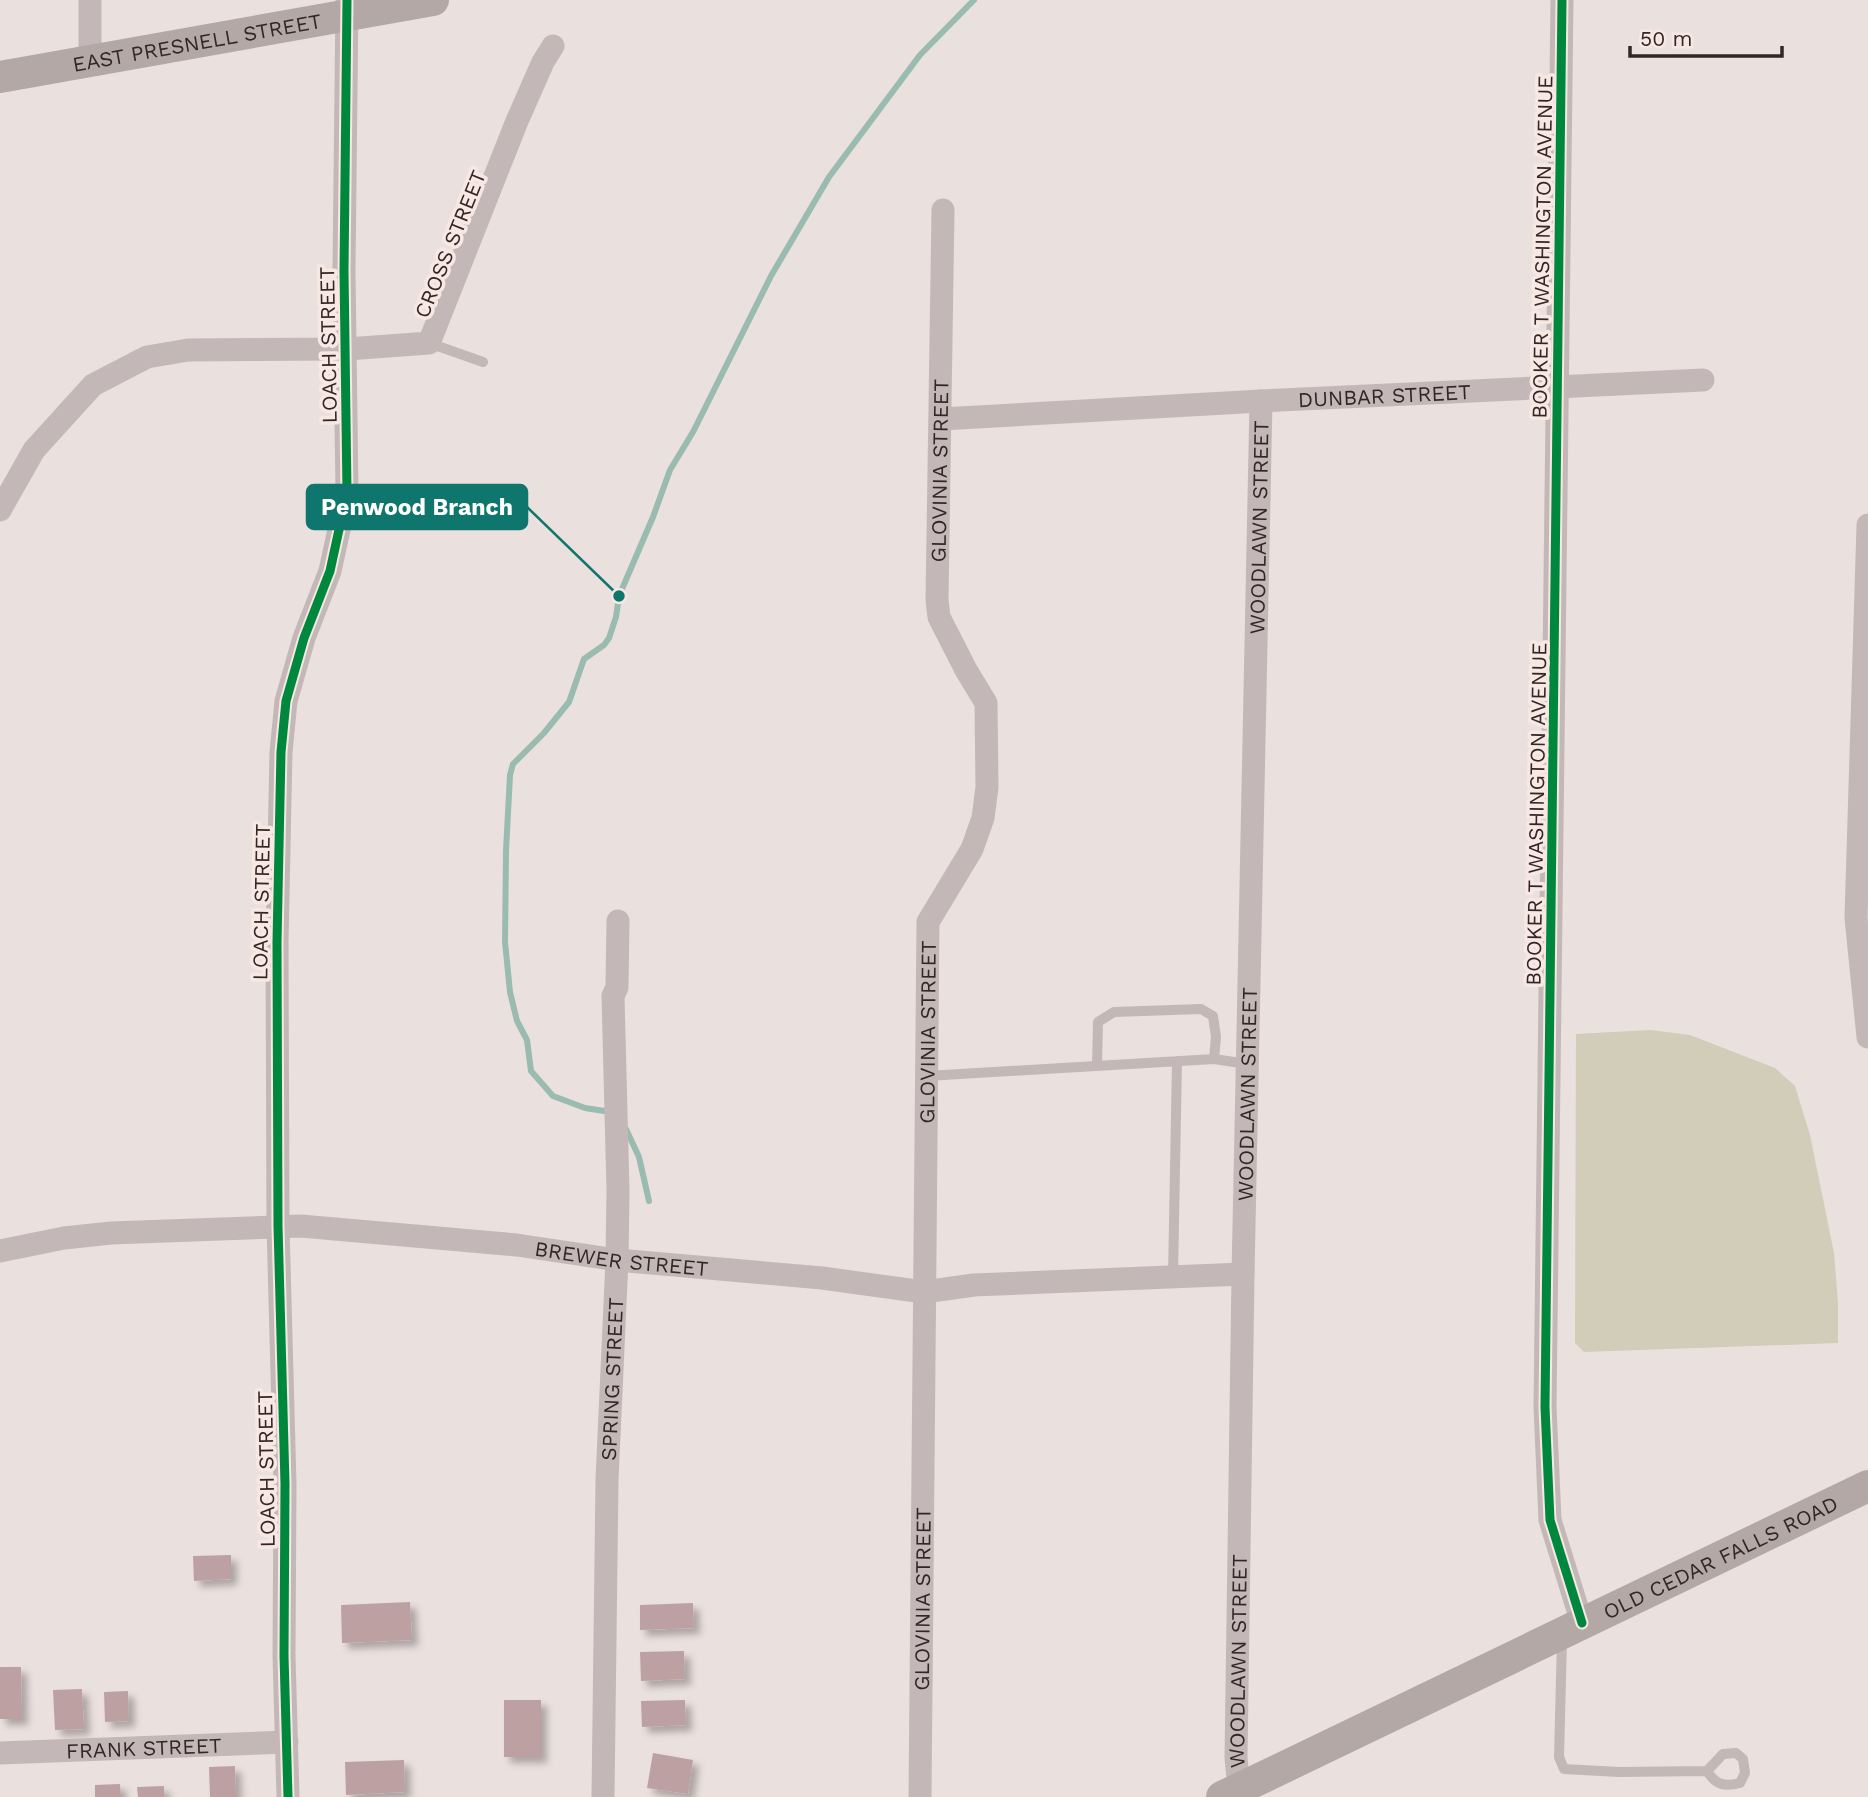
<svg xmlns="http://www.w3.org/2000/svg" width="1868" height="1797" viewBox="0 0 1868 1797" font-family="'Work Sans',sans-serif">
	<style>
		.green { fill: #d1cdb8 }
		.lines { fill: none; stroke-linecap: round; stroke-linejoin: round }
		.stream { stroke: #9abbb0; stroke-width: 6 }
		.building { fill: #bda1a2; filter: url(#shadow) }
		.lane { stroke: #c3b8b7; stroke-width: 10 }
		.street { stroke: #c3b8b7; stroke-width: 23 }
		.secondary { stroke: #b4a8a7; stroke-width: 32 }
		.cycleway-casing { stroke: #f8e8e4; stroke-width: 13 }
		.cycleway { stroke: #00873e; stroke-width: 9 }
		.labels { text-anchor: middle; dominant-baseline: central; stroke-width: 7; stroke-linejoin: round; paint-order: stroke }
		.street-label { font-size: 21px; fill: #332626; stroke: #f8e8e4 }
		.leader { fill: none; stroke: #0f766e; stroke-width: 2.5 }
		.callout-dot { fill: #0f766e; stroke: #f8e8e4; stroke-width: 2.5 }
		.callout { fill: #0f766e; stroke: #0f766e; stroke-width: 2.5 }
		.callout-label { font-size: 23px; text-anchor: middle; font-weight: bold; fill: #fff }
	</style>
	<defs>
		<filter id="shadow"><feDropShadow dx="6" dy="6" stdDeviation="3.5" flood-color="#0004"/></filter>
	</defs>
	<rect width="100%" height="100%" fill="#eae0de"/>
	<!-- green -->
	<path class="green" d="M 1650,1030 L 1690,1035 L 1775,1068 L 1795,1086 L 1810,1135 L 1834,1253 L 1838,1303 L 1838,1343 L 1584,1352 L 1575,1343 L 1576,1034 Z"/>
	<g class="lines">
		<!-- stream -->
		<path class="stream" d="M 611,1112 L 585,1108 L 553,1096 L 531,1071 L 527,1040 L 517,1021 L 510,992 L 505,942 L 506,851 L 510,775 L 513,764 L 544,733 L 569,702 L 584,659 L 604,645 L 609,638 L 616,617 L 619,596 L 653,517 L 670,470 L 693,432 L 771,276 L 829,177 L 920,55 L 974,0
			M 625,1127 L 639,1157 L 649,1201"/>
	</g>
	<!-- building -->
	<path class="building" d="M 231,1555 L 231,1579 L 194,1581 L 193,1556 Z
		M 410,1602 L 412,1640 L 342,1643 L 341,1605 Z
		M 693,1603 L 694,1628 L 640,1630 L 640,1605 Z
		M 684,1651 L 685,1679 L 641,1681 L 640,1652 Z
		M 0,1667 L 21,1667 L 22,1719 L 0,1719 Z
		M 82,1689 L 84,1729 L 55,1730 L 53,1690 Z
		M 128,1691 L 129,1721 L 105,1722 L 104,1692 Z
		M 504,1700 L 541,1700 L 541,1757 L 504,1757 Z
		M 685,1700 L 686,1725 L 642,1727 L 641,1701 Z
		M 653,1753 L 693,1760 L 688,1794 L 647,1788 Z
		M 404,1760 L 405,1792 L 346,1795 L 345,1762 Z
		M 235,1766 L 236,1797 L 210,1797 L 209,1767 Z
		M 120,1784 L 121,1797 L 95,1797 L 95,1785 Z
		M 164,1786 L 164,1797 L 138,1797 L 137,1787 Z"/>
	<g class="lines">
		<!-- lane -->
		<path class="lane" d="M 429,343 L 483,362
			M 1097,1066 L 1098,1022 L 1114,1012 L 1201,1009 L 1213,1016 L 1216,1037 L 1214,1059
			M 927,1076 L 1214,1059 L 1247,1064
			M 1173,1277 L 1177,1061
			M 1562,1639 L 1559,1757 L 1564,1769 L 1619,1772 L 1707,1771 C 1716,1785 1724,1787 1740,1783 L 1745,1773 L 1743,1759 L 1736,1753 L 1723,1754 L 1707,1771"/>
		<!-- street -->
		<g class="street">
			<path d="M 90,0 L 90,61"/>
			<path d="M 1562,0 L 1545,1407 L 1550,1520 L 1582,1623"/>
			<path id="s1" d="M 941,419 L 1261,401 L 1703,380"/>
			<path d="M 0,510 L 34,450 L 93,385 L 147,357 L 188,350 L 347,349 L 429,343 L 517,121 L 543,62 L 553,46"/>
			<path d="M 1868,525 L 1856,918 L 1868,1037"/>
			<path id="s2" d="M 0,1251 L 64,1238 L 111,1233 L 301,1226 L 517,1245 L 617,1260 L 822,1278 L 924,1292 L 974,1285 L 1243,1274"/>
			<path id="s3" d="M 0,1753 L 287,1742"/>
			<path id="s4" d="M 1239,1789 L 1236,1758 L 1243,1274 L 1261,401"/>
			<path d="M 288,1797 L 284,1656 L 285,1484 L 278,1226 L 277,942 L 281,752 L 286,701 L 304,638 L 330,571 L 347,493 L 344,271 L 347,0"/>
			<path id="s5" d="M 603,1797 L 607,1480 L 617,1260 L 618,1190 L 613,996 L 617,987 L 618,921"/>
			<path id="s6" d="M 920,1797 L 928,922 L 972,849 L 983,818 L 987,787 L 986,703 L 966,670 L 939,617 L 937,600 L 943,210"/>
		</g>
		<!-- secondary -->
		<g class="secondary">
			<path id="s7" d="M 0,77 L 433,0"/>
			<path id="s8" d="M 1222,1797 L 1868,1486"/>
		</g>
		<defs>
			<path id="cycleway" d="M 1562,0 L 1545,1407 L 1550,1520 L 1582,1623
				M 288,1797 L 284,1656 L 285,1484 L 278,1226 L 277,942 L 281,752 L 286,701 L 304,638 L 330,571 L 347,493 L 344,271 L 347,0"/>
		</defs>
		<!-- cycleway casing -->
		<use href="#cycleway" class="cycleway-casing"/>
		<!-- cycleway -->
		<use href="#cycleway" class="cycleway"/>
	</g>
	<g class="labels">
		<!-- street labels -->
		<g class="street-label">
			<text stroke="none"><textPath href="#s7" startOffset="200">EAST PRESNELL STREET</textPath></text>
			<text transform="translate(450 244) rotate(-68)">CROSS STREET</text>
			<text transform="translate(1542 247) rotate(-89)">BOOKER T WASHINGTON AVENUE</text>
			<text transform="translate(328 345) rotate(-91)">LOACH STREET</text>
			<text stroke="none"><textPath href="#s1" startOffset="444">DUNBAR STREET</textPath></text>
			<text stroke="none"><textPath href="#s6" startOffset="1353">GLOVINIA STREET</textPath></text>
			<text stroke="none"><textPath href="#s4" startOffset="1262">WOODLAWN STREET</textPath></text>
			<text transform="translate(1536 814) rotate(-89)">BOOKER T WASHINGTON AVENUE</text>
			<text transform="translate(261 902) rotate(-89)">LOACH STREET</text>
			<text stroke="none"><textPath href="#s6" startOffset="765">GLOVINIA STREET</textPath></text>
			<text stroke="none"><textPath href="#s4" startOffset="695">WOODLAWN STREET</textPath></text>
			<text stroke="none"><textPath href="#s2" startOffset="625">BREWER STREET</textPath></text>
			<text stroke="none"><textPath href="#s5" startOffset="418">SPRING STREET</textPath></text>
			<text transform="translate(266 1469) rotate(-91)">LOACH STREET</text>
			<text stroke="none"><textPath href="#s8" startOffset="553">OLD CEDAR FALLS ROAD</textPath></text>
			<text stroke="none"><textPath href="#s6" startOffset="198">GLOVINIA STREET</textPath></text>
			<text stroke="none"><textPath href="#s4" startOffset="128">WOODLAWN STREET</textPath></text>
			<text stroke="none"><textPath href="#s3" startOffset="144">FRANK STREET</textPath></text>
		</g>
	</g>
	<!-- callouts -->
	<path class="leader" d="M619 596L527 507"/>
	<circle class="callout-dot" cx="619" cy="596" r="7"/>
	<rect class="callout" x="307" y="485" width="220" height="44" rx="7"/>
	<g class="callout-label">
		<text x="417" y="515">Penwood Branch</text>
	</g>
	<!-- scale -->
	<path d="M1630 46v10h152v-10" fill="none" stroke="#332626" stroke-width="3.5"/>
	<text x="1640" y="46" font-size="21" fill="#332626" stroke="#f8e8e4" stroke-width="5" paint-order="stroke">50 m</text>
</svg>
